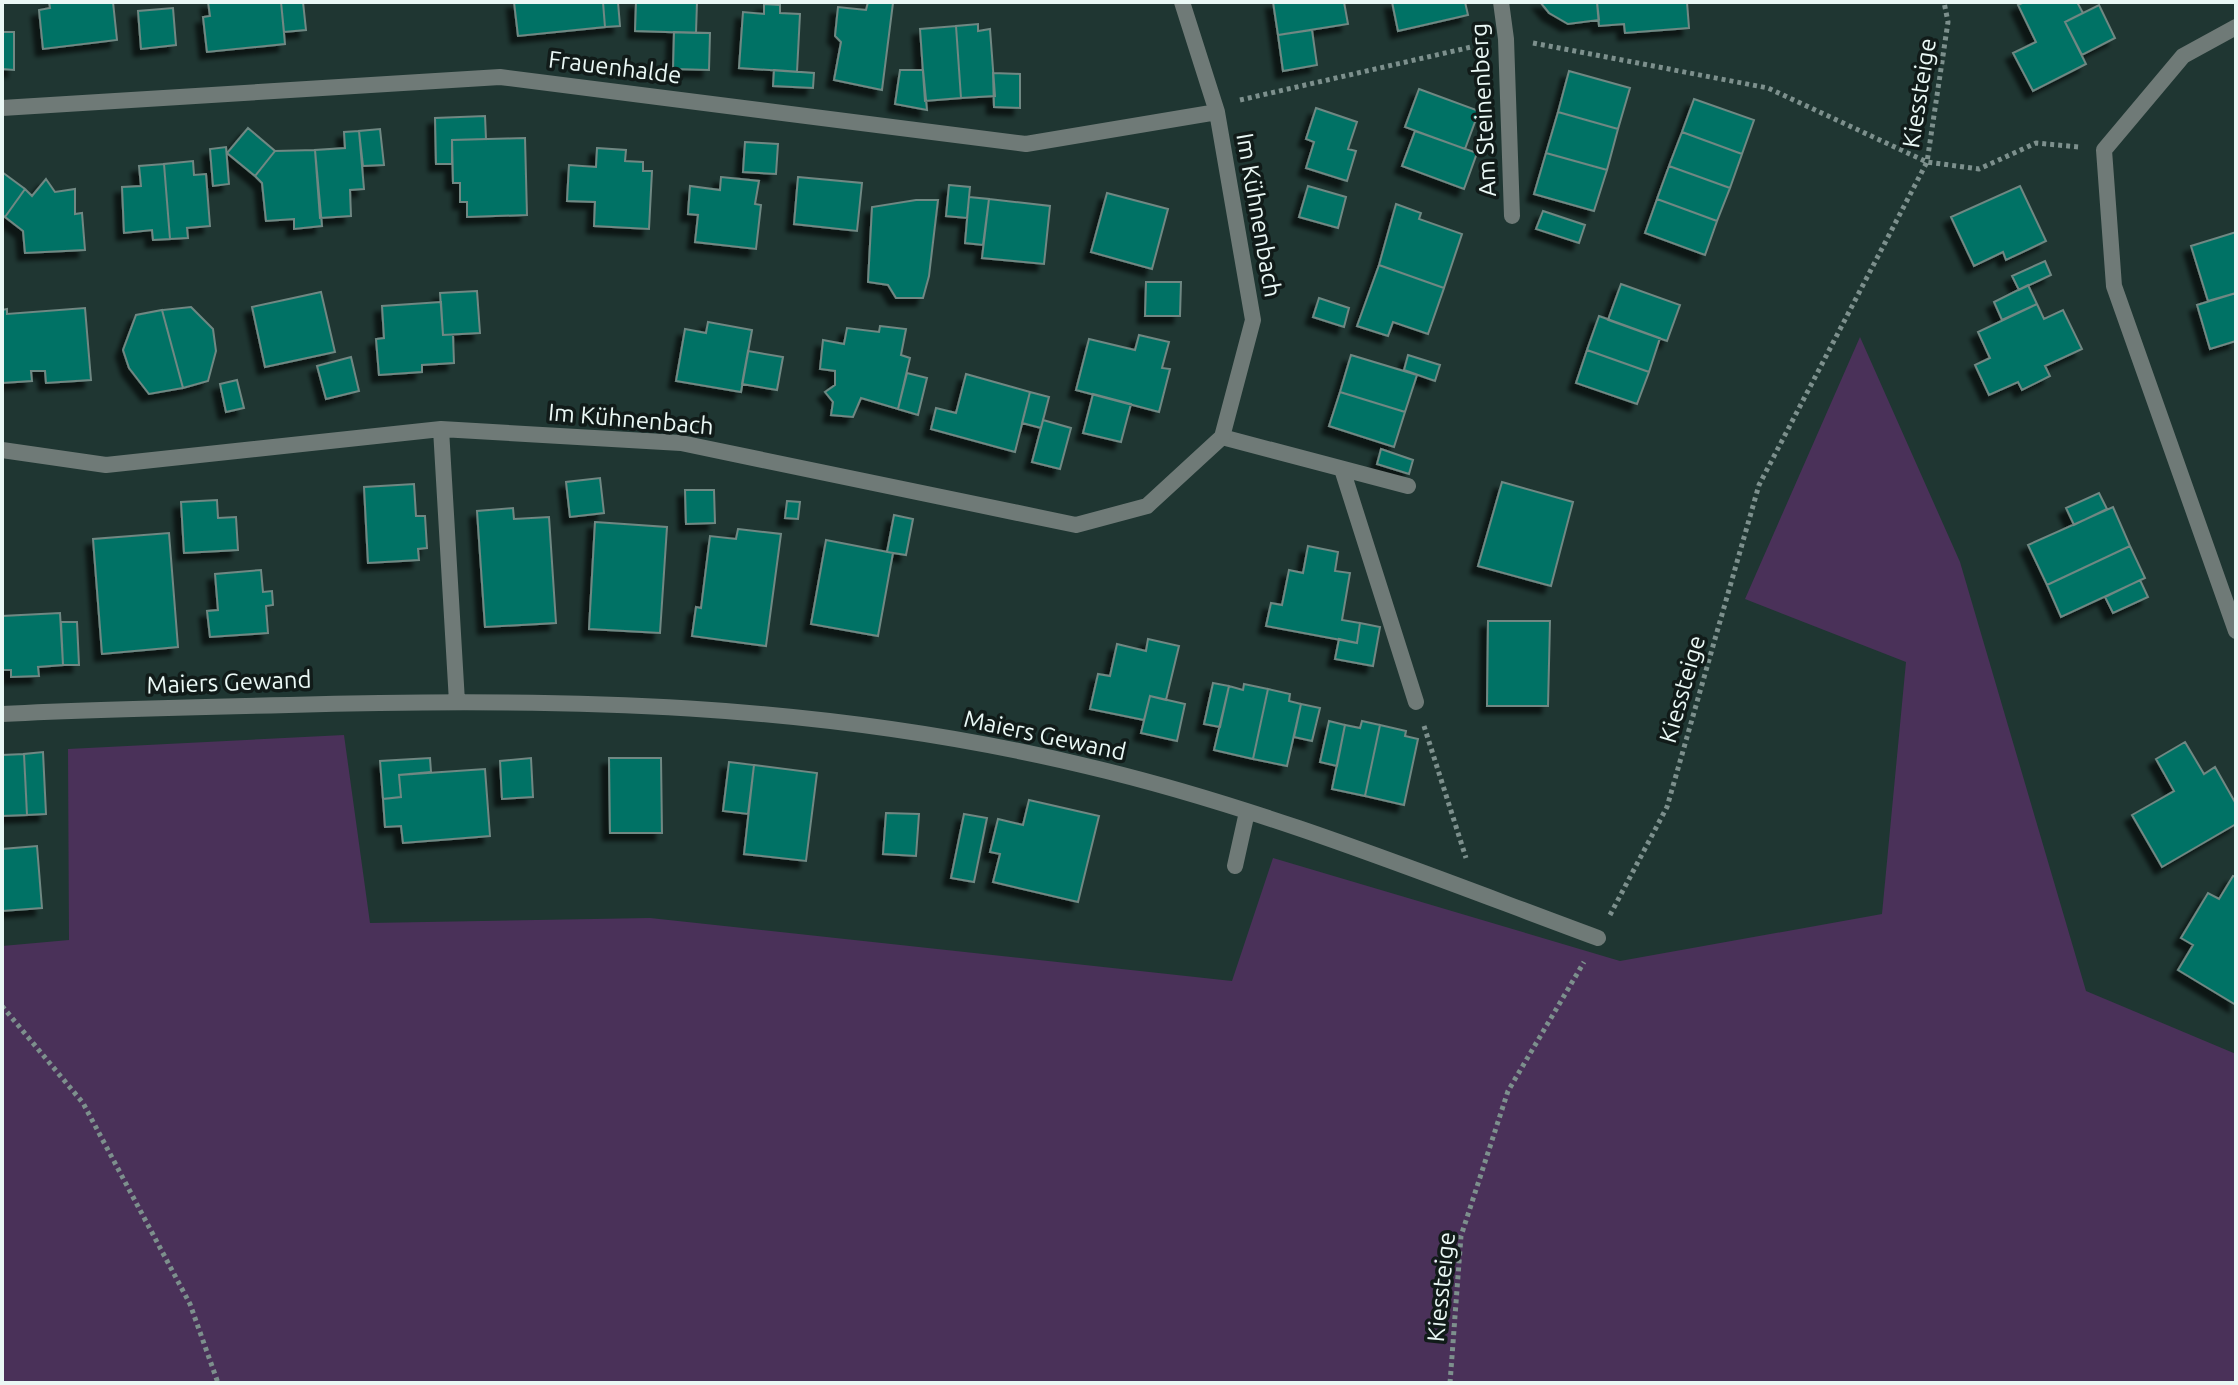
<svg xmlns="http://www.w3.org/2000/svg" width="2238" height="1385" viewBox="0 0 2238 1385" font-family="Ubuntu,sans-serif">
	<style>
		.green { fill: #4a3159 }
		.building { fill: #047265; stroke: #6f8883; stroke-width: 2; filter: url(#shadow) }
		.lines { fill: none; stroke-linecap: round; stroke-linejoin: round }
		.path { stroke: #7d908d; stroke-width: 5; stroke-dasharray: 4 4; stroke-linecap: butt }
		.service { stroke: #6f7a77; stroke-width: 16 }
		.minor { stroke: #6f7a77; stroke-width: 16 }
		.labels { text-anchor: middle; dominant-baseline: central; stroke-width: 7; stroke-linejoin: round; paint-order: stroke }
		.street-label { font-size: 24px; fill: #eaf8f5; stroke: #111b19 }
	</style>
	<defs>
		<filter id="shadow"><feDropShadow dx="-7" dy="7" stdDeviation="2" flood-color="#0009"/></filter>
	</defs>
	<rect width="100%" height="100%" fill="#1f3632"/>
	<!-- green -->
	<path class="green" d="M 1860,337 L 1960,562 L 2086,991 L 2236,1054 L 2236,1383 L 2,1383 L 2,946 L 69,940 L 68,749 L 344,735 L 370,923 L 650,918 L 1232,981 L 1273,858 L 1620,961 L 1882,914 L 1906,662 L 1745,599 Z"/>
	<!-- building -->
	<path class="building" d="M 49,2 L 113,2 L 117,40 L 43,49 L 39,10 L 50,8 Z
		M 208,2 L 281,2 L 285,44 L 207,52 L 203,17 L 210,16 Z
		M 281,2 L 303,2 L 306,30 L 284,32 Z
		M 514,2 L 603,2 L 605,27 L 518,36 Z
		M 603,2 L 618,2 L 620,26 L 605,27 Z
		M 636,2 L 697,2 L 696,33 L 635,31 Z
		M 868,2 L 893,3 L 882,90 L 834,80 L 841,42 L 835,36 L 838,7 L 866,10 Z
		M 1273,2 L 1344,2 L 1348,24 L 1278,35 Z
		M 1392,2 L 1465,2 L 1468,15 L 1398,31 Z
		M 1540,2 L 1597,2 L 1599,20 L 1568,24 L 1549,13 Z
		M 1597,2 L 1687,2 L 1689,28 L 1625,33 L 1624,24 L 1599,26 Z
		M 2024,2 L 2077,2 L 2083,13 L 2065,22 L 2086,64 L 2033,91 L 2013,53 L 2036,42 L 2018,5 Z
		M 764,4 L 780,5 L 780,13 L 800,14 L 797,72 L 739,68 L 743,12 L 764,14 Z
		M 2099,5 L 2115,38 L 2082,55 L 2065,22 Z
		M 173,8 L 176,45 L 141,49 L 138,11 Z
		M 978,24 L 978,31 L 990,29 L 995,96 L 961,98 L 956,26 Z
		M 956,26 L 961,98 L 925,101 L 920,29 Z
		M 1312,30 L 1317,65 L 1283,71 L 1278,35 Z
		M 2,32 L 14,32 L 14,70 L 2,69 Z
		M 674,32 L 710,33 L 709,70 L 673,69 Z
		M 774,70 L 814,73 L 813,88 L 773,86 Z
		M 900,70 L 923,70 L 927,110 L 895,104 Z
		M 1569,71 L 1630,88 L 1618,129 L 1558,112 Z
		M 993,73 L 1020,74 L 1020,108 L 994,107 Z
		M 1419,89 L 1479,111 L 1465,149 L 1405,127 Z
		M 1694,99 L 1754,120 L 1742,154 L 1682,132 Z
		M 1316,108 L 1357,122 L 1348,149 L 1356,151 L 1347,181 L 1306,168 L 1314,142 L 1306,139 Z
		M 1558,112 L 1618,129 L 1607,170 L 1546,153 Z
		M 485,116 L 486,139 L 452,140 L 452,164 L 436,164 L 435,118 Z
		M 248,128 L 275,151 L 255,176 L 227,153 Z
		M 380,129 L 384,165 L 363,166 L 359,131 Z
		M 359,131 L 364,189 L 350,190 L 351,216 L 320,218 L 315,150 L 345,148 L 344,132 Z
		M 1415,131 L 1477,153 L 1464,189 L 1402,166 Z
		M 1682,132 L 1742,154 L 1730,188 L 1669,166 Z
		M 525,138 L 527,215 L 467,217 L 467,202 L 460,202 L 460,183 L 453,183 L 452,140 Z
		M 745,142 L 778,144 L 776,174 L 743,172 Z
		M 226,147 L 229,184 L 213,186 L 210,149 Z
		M 597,148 L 626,150 L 625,161 L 643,162 L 643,171 L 652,171 L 649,229 L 594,226 L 595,202 L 567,201 L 569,165 L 596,167 Z
		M 315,150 L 322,226 L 294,229 L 294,219 L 266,221 L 262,183 L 255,176 L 275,151 Z
		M 1546,153 L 1607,170 L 1594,211 L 1534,194 Z
		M 193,161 L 194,175 L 206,174 L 210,226 L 187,228 L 188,238 L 170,239 L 164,164 Z
		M 164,164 L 170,239 L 153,240 L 152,230 L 124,233 L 122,187 L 141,186 L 139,166 Z
		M 1669,166 L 1730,188 L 1717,221 L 1657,199 Z
		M 2,172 L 25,189 L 5,217 L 2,215 Z
		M 721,177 L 759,181 L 755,204 L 761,205 L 756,249 L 695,242 L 698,215 L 688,214 L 690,186 L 720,190 Z
		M 798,177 L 862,183 L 857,231 L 794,224 Z
		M 46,179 L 55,192 L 75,189 L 75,214 L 82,213 L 85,250 L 25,253 L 23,231 L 5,217 L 25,189 L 32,196 Z
		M 949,185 L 970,187 L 967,218 L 946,216 Z
		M 1308,186 L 1346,197 L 1338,228 L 1299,217 Z
		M 2020,186 L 2046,241 L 2006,260 L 2003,252 L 1974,266 L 1951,217 Z
		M 1107,193 L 1168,209 L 1152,269 L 1091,252 Z
		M 969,197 L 989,199 L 983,245 L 965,243 Z
		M 989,199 L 1050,206 L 1044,264 L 982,258 Z
		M 1657,199 L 1717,221 L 1705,255 L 1645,233 Z
		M 916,200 L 938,200 L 929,276 L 923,298 L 896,298 L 888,285 L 868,282 L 872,207 Z
		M 1396,204 L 1421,213 L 1419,219 L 1462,234 L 1444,288 L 1379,265 Z
		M 1543,211 L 1585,225 L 1579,243 L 1536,229 Z
		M 2236,232 L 2236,293 L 2208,301 L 2191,246 Z
		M 2045,261 L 2051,275 L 2019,290 L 2012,276 Z
		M 1379,265 L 1444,288 L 1428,334 L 1393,322 L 1388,336 L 1357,326 Z
		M 1146,282 L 1181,282 L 1180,316 L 1145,316 Z
		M 1621,284 L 1680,305 L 1667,341 L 1608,320 Z
		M 2028,285 L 2037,304 L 2002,320 L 1994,302 Z
		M 477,291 L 480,333 L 443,335 L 440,293 Z
		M 321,292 L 335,352 L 265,367 L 252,307 Z
		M 2236,293 L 2236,341 L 2210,349 L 2197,305 Z
		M 1319,298 L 1349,308 L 1344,327 L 1313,317 Z
		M 441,302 L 443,335 L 453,335 L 454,363 L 422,365 L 422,372 L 379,375 L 376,339 L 384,338 L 382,306 Z
		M 2037,304 L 2044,319 L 2063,310 L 2082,349 L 2045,366 L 2050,376 L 2022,390 L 2018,382 L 1989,395 L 1975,365 L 1990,358 L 1978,332 Z
		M 191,307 L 213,329 L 216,351 L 208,381 L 183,388 L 162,310 Z
		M 85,308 L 91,380 L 46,383 L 45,371 L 31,371 L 32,381 L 2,383 L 2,310 L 7,309 L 7,314 Z
		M 162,310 L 183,388 L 149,394 L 129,368 L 123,350 L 136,315 Z
		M 1599,316 L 1660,338 L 1649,372 L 1587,350 Z
		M 708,322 L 752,330 L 741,392 L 676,381 L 685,329 L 706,333 Z
		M 880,326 L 906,329 L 901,355 L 910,358 L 898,409 L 861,398 L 853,417 L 831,415 L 833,402 L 825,392 L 835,385 L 835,371 L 820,369 L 823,340 L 844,344 L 847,328 L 879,332 Z
		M 1139,335 L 1169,342 L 1162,368 L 1170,369 L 1159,412 L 1076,390 L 1089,339 L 1135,350 Z
		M 1587,350 L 1649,372 L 1637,404 L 1576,383 Z
		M 748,351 L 783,357 L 777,390 L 742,384 Z
		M 1351,355 L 1417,375 L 1405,412 L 1340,392 Z
		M 1408,355 L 1440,365 L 1435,381 L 1404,370 Z
		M 351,357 L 359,391 L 326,399 L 317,366 Z
		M 907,373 L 927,378 L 918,415 L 898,409 Z
		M 966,374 L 1030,392 L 1015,452 L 931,429 L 936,408 L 956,413 Z
		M 237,380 L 244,408 L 226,412 L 220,384 Z
		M 1030,392 L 1049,397 L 1041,428 L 1022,423 Z
		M 1340,392 L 1405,412 L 1394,447 L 1329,426 Z
		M 1093,394 L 1131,404 L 1121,442 L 1083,433 Z
		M 1043,420 L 1071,428 L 1060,469 L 1032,462 Z
		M 1381,449 L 1413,460 L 1409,474 L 1377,464 Z
		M 600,478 L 604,513 L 570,517 L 566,482 Z
		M 1502,482 L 1573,502 L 1551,586 L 1478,566 Z
		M 414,484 L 416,516 L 425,516 L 427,548 L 418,549 L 419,560 L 368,563 L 364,487 Z
		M 685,490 L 714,490 L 715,523 L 686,524 Z
		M 2099,493 L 2107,509 L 2074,525 L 2066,508 Z
		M 217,500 L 218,518 L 236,517 L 238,550 L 184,553 L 181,502 Z
		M 787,501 L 800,502 L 798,519 L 785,518 Z
		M 2113,507 L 2130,546 L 2047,585 L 2028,545 Z
		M 513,508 L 514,519 L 549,517 L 556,623 L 485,627 L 477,511 Z
		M 894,515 L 913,519 L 906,555 L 887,552 Z
		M 595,522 L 667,527 L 660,633 L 589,629 Z
		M 738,529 L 781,534 L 766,646 L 692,636 L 696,607 L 701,608 L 710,536 L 736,539 Z
		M 169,533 L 178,647 L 102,654 L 93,539 Z
		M 826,540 L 893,553 L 878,636 L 811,624 Z
		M 1308,546 L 1338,552 L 1335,571 L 1350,573 L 1342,620 L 1360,623 L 1357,643 L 1266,626 L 1271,603 L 1282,605 L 1289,570 L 1303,573 Z
		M 2130,546 L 2145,578 L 2061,617 L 2047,585 Z
		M 261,570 L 263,592 L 272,591 L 273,605 L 266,606 L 268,633 L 210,637 L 207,611 L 218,610 L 215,574 Z
		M 2140,580 L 2148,597 L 2113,613 L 2105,597 Z
		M 60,613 L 63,665 L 38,667 L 39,676 L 11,677 L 11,670 L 2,670 L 2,616 Z
		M 1488,621 L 1550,621 L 1548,706 L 1487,706 Z
		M 61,622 L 77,622 L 79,665 L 63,665 Z
		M 1360,623 L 1380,627 L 1373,666 L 1335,659 L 1339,639 L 1357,643 Z
		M 1148,639 L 1179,646 L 1166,700 L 1150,696 L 1144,720 L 1090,709 L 1098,674 L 1110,676 L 1117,644 L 1146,651 Z
		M 1213,683 L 1229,686 L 1220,727 L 1204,724 Z
		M 1244,684 L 1268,689 L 1253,759 L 1214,750 L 1229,686 L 1243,690 Z
		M 1268,689 L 1290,694 L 1289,701 L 1301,704 L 1287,766 L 1253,759 Z
		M 1150,696 L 1185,704 L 1177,741 L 1141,733 Z
		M 1301,704 L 1320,708 L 1312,741 L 1294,737 Z
		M 1329,721 L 1345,725 L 1337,766 L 1320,762 Z
		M 1362,721 L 1380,725 L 1365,796 L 1332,789 L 1345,725 L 1360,728 Z
		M 1380,725 L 1406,731 L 1405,736 L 1418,739 L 1404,805 L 1365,796 Z
		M 2185,742 L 2204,774 L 2215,767 L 2236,804 L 2236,824 L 2162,867 L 2132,815 L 2174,791 L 2156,759 Z
		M 43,752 L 46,814 L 27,815 L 24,754 Z
		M 24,754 L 27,815 L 2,816 L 2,755 Z
		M 430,758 L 431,772 L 399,775 L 401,797 L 383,799 L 380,761 Z
		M 531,758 L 533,797 L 502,799 L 500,761 Z
		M 609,758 L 661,758 L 662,833 L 610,833 Z
		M 729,762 L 754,765 L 748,814 L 723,811 Z
		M 754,765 L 817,773 L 806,861 L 744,854 Z
		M 485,769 L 490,836 L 403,843 L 401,826 L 385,827 L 383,799 L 401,797 L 399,775 Z
		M 1029,800 L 1099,816 L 1078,902 L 993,882 L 1000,854 L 990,852 L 998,819 L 1023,825 Z
		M 886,813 L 919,814 L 916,856 L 883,854 Z
		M 964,814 L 987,818 L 974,882 L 951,878 Z
		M 37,846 L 42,908 L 2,911 L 2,849 Z
		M 2233,876 L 2236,877 L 2236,1005 L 2178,970 L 2193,945 L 2181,938 L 2208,893 L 2219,899 Z"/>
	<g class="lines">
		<!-- path -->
		<path class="path" d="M 1533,43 L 1768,88 L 1927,162 L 1979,169 L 2036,143 L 2079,147
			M 1240,100 L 1480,45
			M 1424,726 L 1466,858
			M 1610,915 L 1667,807 L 1759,485 L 1927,162 L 1948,22 L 1944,2
			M 2,1006 L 83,1103 L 190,1304 L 218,1383
			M 1450,1383 L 1461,1236 L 1508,1091 L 1584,962"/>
		<!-- service -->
		<path class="service" d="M 1222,437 L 1408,486
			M 1342,469 L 1416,702"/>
		<!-- minor -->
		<path class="minor" d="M 1501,2 L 1506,39 L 1512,216
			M 2236,27 L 2183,56 L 2104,150 L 2114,286 L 2236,631
			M 2,108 L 500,77 L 1026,144 L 1217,112
			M 441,429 L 457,702
			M 2,450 L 106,465 L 441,429 L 681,443 L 1076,525 L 1147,506 L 1222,437 L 1253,320 L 1217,112 L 1182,2
			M 2,714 C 97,709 193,707 289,705 C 560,697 820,702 1086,766 C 1261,807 1430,876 1598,938
			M 1235,866 L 1247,812"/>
	</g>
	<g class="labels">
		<!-- street labels -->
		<g class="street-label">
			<text transform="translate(615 67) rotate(7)">Frauenhalde</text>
			<text transform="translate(1919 93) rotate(-81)">Kiessteige</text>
			<text transform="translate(1483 110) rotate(-93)">Am Steinenberg</text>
			<text transform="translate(1259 215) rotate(80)">Im Kühnenbach</text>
			<text transform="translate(631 419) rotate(5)">Im Kühnenbach</text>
			<text transform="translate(229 682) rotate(-2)">Maiers Gewand</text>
			<text transform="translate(1682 689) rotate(-74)">Kiessteige</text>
			<text transform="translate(1045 735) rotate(12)">Maiers Gewand</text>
			<text transform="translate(1441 1287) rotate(-84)">Kiessteige</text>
		</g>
	</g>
	<!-- border -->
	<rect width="2238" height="1385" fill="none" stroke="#eaf8f5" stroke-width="8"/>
</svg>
